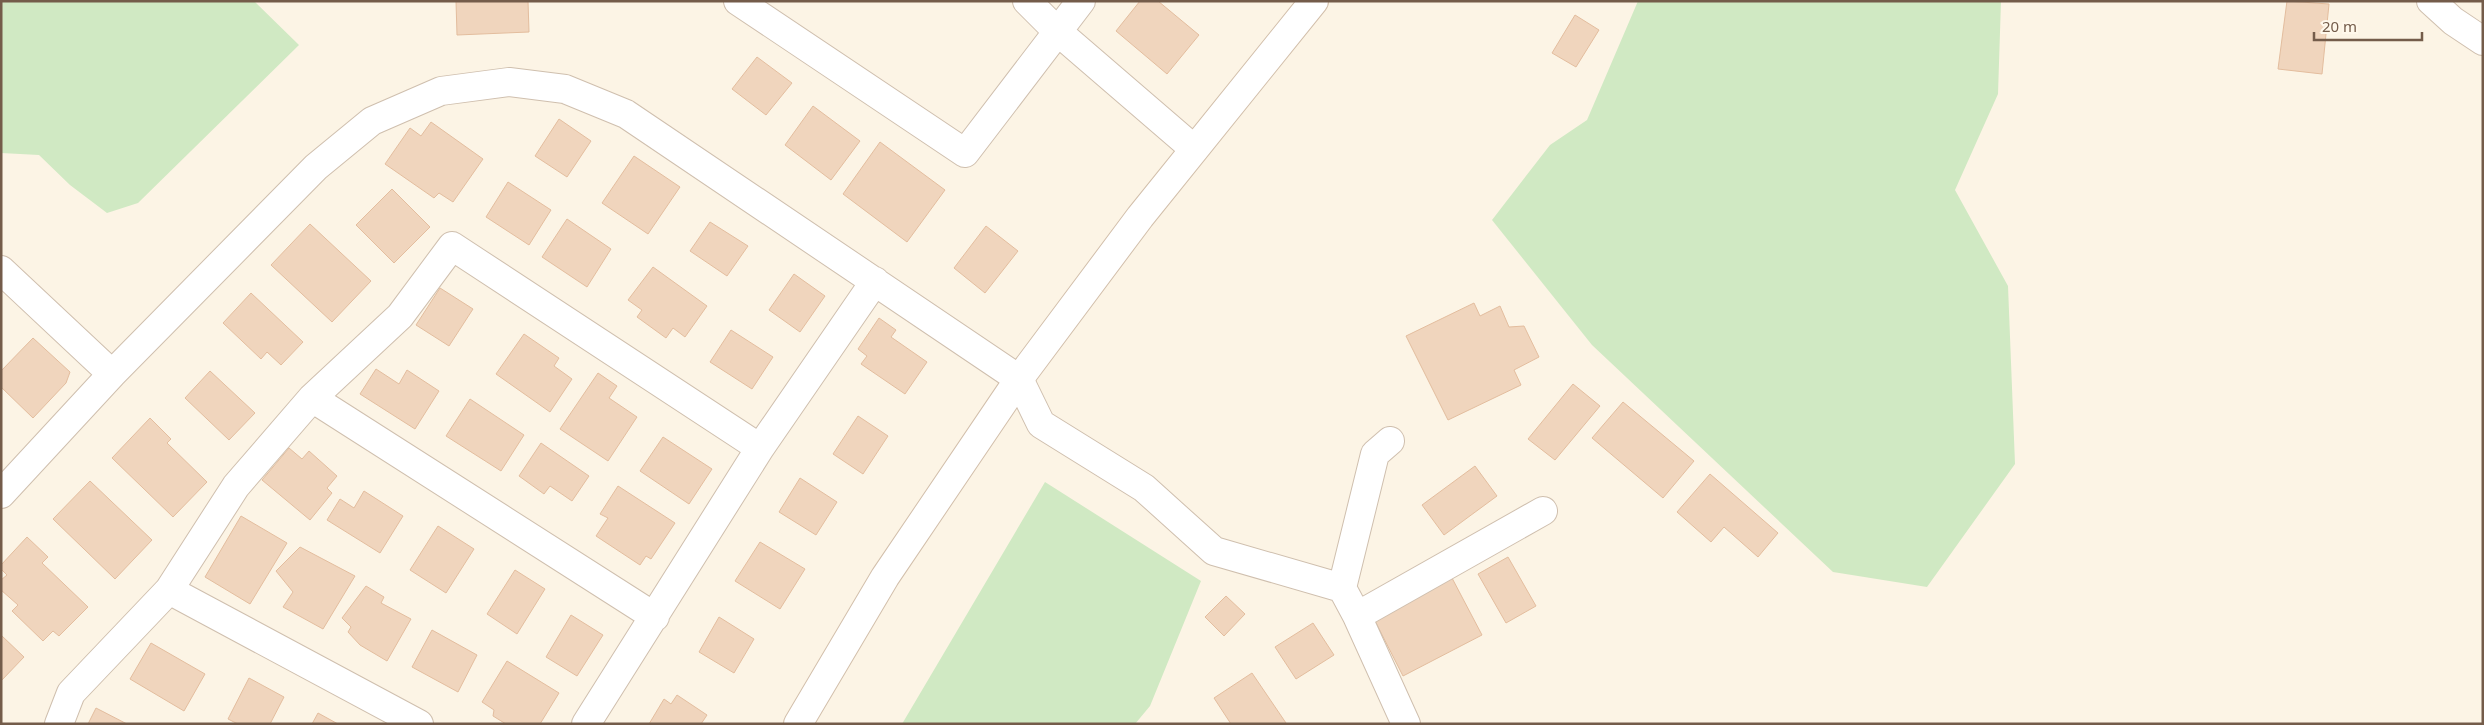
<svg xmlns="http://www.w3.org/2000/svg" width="2484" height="725" viewBox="0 0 2484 725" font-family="'Noto Sans',sans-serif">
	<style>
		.green { fill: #d0e9c3 }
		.building { fill: #f0d5bd; stroke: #e3bd9e }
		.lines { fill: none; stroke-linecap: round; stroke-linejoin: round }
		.street-casing { stroke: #cfbfae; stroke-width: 30 }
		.secondary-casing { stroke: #d2bfab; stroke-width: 30 }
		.street { stroke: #fff; stroke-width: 28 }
		.secondary { stroke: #fff; stroke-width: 28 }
	</style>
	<rect width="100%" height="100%" fill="#fcf4e5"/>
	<!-- green -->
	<path class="green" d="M 1,1 L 254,1 L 299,45 L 138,203 L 107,213 L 70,185 L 39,155 L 1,153 Z
		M 1638,1 L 2001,1 L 1998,94 L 1955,190 L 2008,286 L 2015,464 L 1927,587 L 1833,572 L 1592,345 L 1492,220 L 1550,145 L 1587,120 Z
		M 1045,482 L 1201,581 L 1150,706 L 1135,724 L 902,724 Z"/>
	<!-- building -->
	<path class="building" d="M 456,1 L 528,1 L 529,32 L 457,35 Z
		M 1140,1 L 1158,1 L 1199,35 L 1167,74 L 1116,31 Z
		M 2287,1 L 2329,4 L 2322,74 L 2278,69 Z
		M 1575,15 L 1599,30 L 1576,67 L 1552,53 Z
		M 757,57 L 792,83 L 766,115 L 732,89 Z
		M 813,106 L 860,141 L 831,180 L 785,145 Z
		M 559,119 L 591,141 L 567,177 L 535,156 Z
		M 431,122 L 483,159 L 453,202 L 439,193 L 434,198 L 385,164 L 410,128 L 421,136 Z
		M 880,142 L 945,190 L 907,242 L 843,194 Z
		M 634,156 L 680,187 L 648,234 L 602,203 Z
		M 508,182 L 551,210 L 529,245 L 486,217 Z
		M 392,189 L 430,227 L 394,263 L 356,225 Z
		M 567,219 L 611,249 L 587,287 L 542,257 Z
		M 710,222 L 748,246 L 727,276 L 690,251 Z
		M 310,224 L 371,281 L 332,322 L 271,265 Z
		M 986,226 L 1018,251 L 985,293 L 954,268 Z
		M 653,267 L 707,306 L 685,337 L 673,328 L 666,338 L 637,317 L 642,310 L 628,300 Z
		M 794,274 L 825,296 L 800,332 L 769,310 Z
		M 440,288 L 473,309 L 449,346 L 416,325 Z
		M 251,293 L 303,342 L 281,365 L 267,352 L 261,359 L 223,323 Z
		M 1474,303 L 1480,316 L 1500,306 L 1509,327 L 1524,326 L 1539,357 L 1514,370 L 1521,385 L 1448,420 L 1406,336 Z
		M 879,318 L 896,330 L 891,337 L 927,362 L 905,394 L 861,364 L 867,356 L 858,349 Z
		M 731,330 L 773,357 L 752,389 L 710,362 Z
		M 524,334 L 559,358 L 554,366 L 572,379 L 550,412 L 496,374 Z
		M 33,338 L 70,372 L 66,383 L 33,418 L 1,387 L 1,371 Z
		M 376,369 L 399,384 L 407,370 L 439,391 L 415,429 L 360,394 Z
		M 210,371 L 255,413 L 229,440 L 185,398 Z
		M 598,373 L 617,386 L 609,398 L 637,417 L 608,461 L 560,429 Z
		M 1573,384 L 1600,406 L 1555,460 L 1528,439 Z
		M 470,399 L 524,435 L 501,471 L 446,436 Z
		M 1623,402 L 1694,461 L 1663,498 L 1592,438 Z
		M 858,416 L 888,436 L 863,474 L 833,454 Z
		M 150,418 L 171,439 L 167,443 L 207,482 L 173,517 L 112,458 Z
		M 663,437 L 712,469 L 689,504 L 640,471 Z
		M 541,443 L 589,476 L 572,501 L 550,486 L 544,494 L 519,476 Z
		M 289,448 L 302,459 L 309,451 L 337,476 L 327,488 L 332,493 L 310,520 L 262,480 Z
		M 1475,466 L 1497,496 L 1444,535 L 1422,505 Z
		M 1710,474 L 1778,533 L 1758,557 L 1724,527 L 1711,542 L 1677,512 Z
		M 800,478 L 837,502 L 816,535 L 779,512 Z
		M 90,481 L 152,540 L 115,579 L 53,519 Z
		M 618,486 L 675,523 L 651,559 L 646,556 L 640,565 L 596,536 L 608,518 L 600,514 Z
		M 364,491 L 403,516 L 380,553 L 327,520 L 340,499 L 354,508 Z
		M 241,516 L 287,543 L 250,604 L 205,577 Z
		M 438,526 L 474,549 L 446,593 L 410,570 Z
		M 27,537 L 48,557 L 42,563 L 88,607 L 59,636 L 53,631 L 43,641 L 12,611 L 18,605 L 1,590 L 1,580 L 7,575 L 1,569 L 1,565 Z
		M 760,542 L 805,569 L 780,609 L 735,581 Z
		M 300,547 L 355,576 L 323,629 L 283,607 L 293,592 L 276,571 Z
		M 1508,557 L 1536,606 L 1506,623 L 1478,574 Z
		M 515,570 L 545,589 L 517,634 L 487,614 Z
		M 1452,578 L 1482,635 L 1403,676 L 1374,619 Z
		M 366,586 L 384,597 L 381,603 L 411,619 L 387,661 L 360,645 L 348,632 L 351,627 L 342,618 Z
		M 1226,596 L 1245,614 L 1224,636 L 1205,617 Z
		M 571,615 L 603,635 L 577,676 L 546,657 Z
		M 719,617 L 754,639 L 734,673 L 699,652 Z
		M 1313,623 L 1334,655 L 1296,679 L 1275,647 Z
		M 432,630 L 477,655 L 458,692 L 412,667 Z
		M 1,635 L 24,657 L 1,681 Z
		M 151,643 L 205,674 L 184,711 L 130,679 Z
		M 507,661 L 559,693 L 540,724 L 506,724 L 493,716 L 494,710 L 482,702 Z
		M 1252,673 L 1286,723 L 1285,724 L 1231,724 L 1214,698 Z
		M 249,678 L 284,697 L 270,724 L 238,724 L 228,719 Z
		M 677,695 L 707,715 L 701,724 L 649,724 L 664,699 L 671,704 Z
		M 96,708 L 127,724 L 88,724 Z
		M 318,713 L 338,724 L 312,724 Z"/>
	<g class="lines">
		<defs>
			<path id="street" d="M 738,1 L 965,153 L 1081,1
				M 1027,1 L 1057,31 L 1194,149
				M 2431,1 L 2453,21 L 2483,41
				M 1,270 L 112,374
				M 312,398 L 655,617
				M 1,494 L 112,374 L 316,167 L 372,121 L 441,91 L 509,82 L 565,89 L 626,114 L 1019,379 L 1041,424 L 1144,488 L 1214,551 L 1342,588 L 1357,616 L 1406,724
				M 1342,588 L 1375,454 L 1390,441
				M 169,590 L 419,724
				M 1357,616 L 1543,511
				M 59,724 L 71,693 L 169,590 L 236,486 L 312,398 L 400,316 L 452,246 L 760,448
				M 586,724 L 760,448 L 875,281"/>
			<path id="secondary" d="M 798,724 L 885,577 L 1019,379 L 1140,217 L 1314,1"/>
		</defs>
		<!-- street casing -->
		<use href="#street" class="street-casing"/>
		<!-- secondary casing -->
		<use href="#secondary" class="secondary-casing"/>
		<!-- street -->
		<use href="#street" class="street"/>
		<!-- secondary -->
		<use href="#secondary" class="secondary"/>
	</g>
	<!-- border -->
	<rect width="2484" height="725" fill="none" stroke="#745c4a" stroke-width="5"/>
	<!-- scale -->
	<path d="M2314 32v8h108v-8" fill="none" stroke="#745c4a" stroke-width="2.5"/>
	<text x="2322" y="32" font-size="15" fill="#745c4a" stroke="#fff8eb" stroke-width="4" paint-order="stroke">20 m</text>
</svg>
